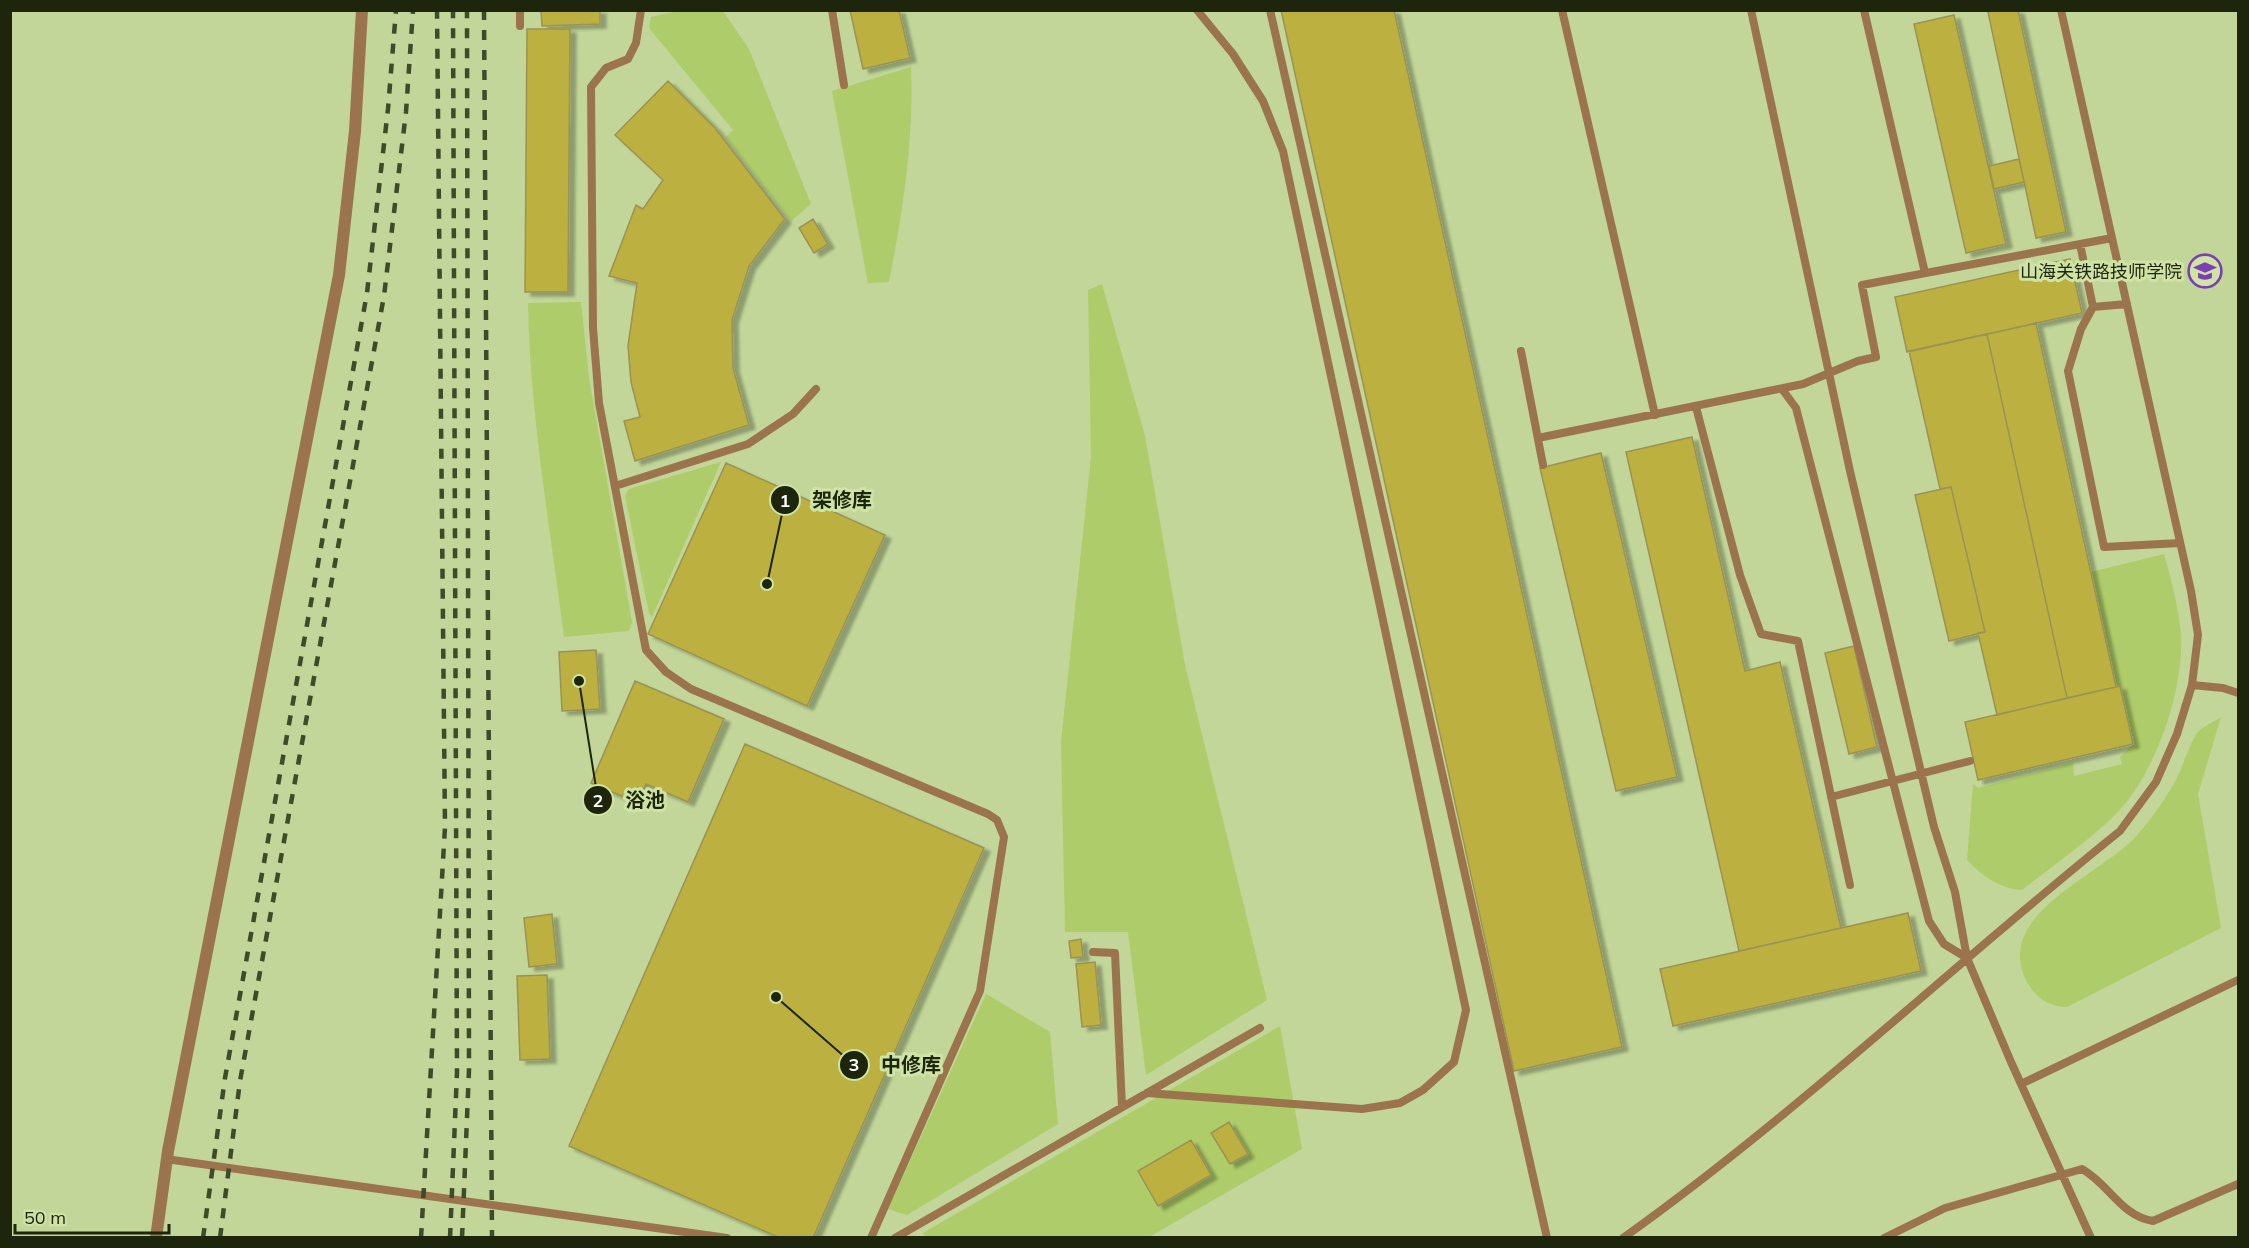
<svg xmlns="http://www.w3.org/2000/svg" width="2249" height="1248" viewBox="0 0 2249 1248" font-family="Mulish,'Noto Sans SC',sans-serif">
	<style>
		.green { fill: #aecc69 }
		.building { fill: #bbb041; stroke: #9a9354; stroke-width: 1.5; filter: url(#shadow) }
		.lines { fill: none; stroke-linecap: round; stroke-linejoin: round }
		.lane { stroke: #9b734d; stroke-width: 8 }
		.street { stroke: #9b734d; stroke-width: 12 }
		.rail { stroke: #3f4a29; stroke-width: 4.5; stroke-dasharray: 10 10; stroke-linecap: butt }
		.labels { text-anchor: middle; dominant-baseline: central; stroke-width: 6; stroke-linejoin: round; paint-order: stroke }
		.poi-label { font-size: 18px; fill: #1d250c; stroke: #cee3a4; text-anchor: end }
		.leader { fill: none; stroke: #1d250c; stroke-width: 2 }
		.callout-dot { fill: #1d250c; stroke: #cee3a4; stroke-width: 2 }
		.mark-label { font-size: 18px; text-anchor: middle; font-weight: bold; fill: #fff }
		.callout-label { font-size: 20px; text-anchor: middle; font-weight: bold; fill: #1d250c; stroke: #cee3a4; stroke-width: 6; stroke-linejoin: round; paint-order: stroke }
	</style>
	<defs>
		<filter id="shadow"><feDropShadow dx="6" dy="4" stdDeviation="1.5" flood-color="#0004"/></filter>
	</defs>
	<rect width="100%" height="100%" fill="#c1d698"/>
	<!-- green -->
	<path class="green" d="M 678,11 L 723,11 L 749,49 L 811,204 L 791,221 L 726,137 L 733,130 L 649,28 L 651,17 Z
		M 911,67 C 914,140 903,210 889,282 L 868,283 L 832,91 Z
		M 1102,284 L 1145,436 L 1185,665 L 1267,1000 L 1146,1075 L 1128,932 L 1065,932 L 1061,742 L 1091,457 L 1088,290 Z
		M 581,302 L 589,378 L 632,622 L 629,631 L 564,637 C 550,526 530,415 528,303 Z
		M 721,462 L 652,617 L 649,613 L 625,496 L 629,489 Z
		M 2164,554 C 2171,580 2179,608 2181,635 C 2184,691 2155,776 2114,816 C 2086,843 2052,866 2022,890 C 2000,889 1981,875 1967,860 L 1973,784 L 1978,788 L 2073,763 L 2074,776 L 2122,764 L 2120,757 L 2133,744 L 2120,686 L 2116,687 L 2091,572 Z
		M 2221,717 L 2198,794 L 2221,928 L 2067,1007 C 2049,1007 2036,998 2027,982 C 1991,913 2104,875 2138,834 C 2153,817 2166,798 2177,778 C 2183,766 2191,740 2198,732 C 2204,726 2214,722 2221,717 Z
		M 986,994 L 1050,1032 L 1058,1124 L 907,1215 L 888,1209 Z
		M 1280,1026 L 1302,1149 L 1149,1237 L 926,1238 L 923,1233 Z"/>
	<!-- building -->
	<path class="building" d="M 541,10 L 600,10 L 600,24 L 542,26 Z
		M 850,10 L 899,10 L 910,58 L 863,69 Z
		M 1281,10 L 1394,10 L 1622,1047 L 1514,1071 Z
		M 1997,10 L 2018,10 L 2066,232 L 2036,238 L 1988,12 Z
		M 1954,15 L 2006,244 L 1966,253 L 1914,24 Z
		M 527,29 L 570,29 L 568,292 L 525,292 Z
		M 668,81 L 715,128 L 785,219 L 749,266 L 732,320 L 733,368 L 749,425 L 635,461 L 624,421 L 640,417 L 631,382 L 628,346 L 637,283 L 609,276 L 636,205 L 643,209 L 663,180 L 615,135 Z
		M 2019,159 L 2024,182 L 1994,189 L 1989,166 Z
		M 813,219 L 828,244 L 814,253 L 799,228 Z
		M 2070,259 L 2082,313 L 1907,352 L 1895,297 Z
		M 2036,323 L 2116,687 L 2067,698 L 1987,334 Z
		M 1987,334 L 2067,698 L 1997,715 L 1978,633 L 1985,632 L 1951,487 L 1940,489 L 1909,351 Z
		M 1692,437 L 1745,671 L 1780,662 L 1841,928 L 1739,951 L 1626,452 Z
		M 1601,453 L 1677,777 L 1616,791 L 1540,468 Z
		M 726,463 L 885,535 L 807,706 L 648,634 Z
		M 1951,487 L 1985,632 L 1949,641 L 1915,495 Z
		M 1854,646 L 1877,747 L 1849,754 L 1825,653 Z
		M 596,650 L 600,709 L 562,711 L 559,652 Z
		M 635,681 L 724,719 L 688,802 L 646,784 L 638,803 L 591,783 Z
		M 2120,686 L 2133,744 L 1978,780 L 1965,722 Z
		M 745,744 L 984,848 L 813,1238 L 780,1238 L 569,1146 Z
		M 1908,913 L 1921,971 L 1673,1026 L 1660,969 Z
		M 552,914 L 557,964 L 529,967 L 524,918 Z
		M 1081,939 L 1083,957 L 1071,958 L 1069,941 Z
		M 1095,962 L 1101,1025 L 1082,1027 L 1076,964 Z
		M 547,975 L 550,1059 L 520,1060 L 517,976 Z
		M 1229,1122 L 1248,1154 L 1230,1164 L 1211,1133 Z
		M 1191,1140 L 1211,1175 L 1158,1206 L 1138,1171 Z"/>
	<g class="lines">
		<!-- lane -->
		<path class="lane" d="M 520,10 L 520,26
			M 641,10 L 636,43 L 628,59 L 606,68 L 591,87 L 593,328 L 599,403 L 646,650 L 666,672 L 691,689 L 988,814 L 997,820 L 1004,837 L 980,991 L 871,1238
			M 832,10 L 844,85
			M 1270,10 L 1547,1238
			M 1562,10 L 1655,415
			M 1751,10 L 1850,471 L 1934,827 L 1955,892 L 1967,958 L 2011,1062 L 2091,1238
			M 1864,10 L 1925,273
			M 2080,244 L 2093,307 L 2081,329 L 2068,371 L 2104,547 L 2180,543
			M 2093,307 L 2127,304
			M 1521,351 L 1543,465
			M 1782,389 L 1796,408 L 1929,921 L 1944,944 L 1967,958
			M 1696,407 L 1740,575 L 1761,634 L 1798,641 L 1850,885
			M 1538,438 L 1803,384 L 1858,361 L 1876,357 L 1862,285 L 2112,238
			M 615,486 L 748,444 L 793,414 L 816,389
			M 2192,685 L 2223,688 L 2238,693
			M 1831,797 L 1970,761
			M 1093,952 L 1115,953 L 1122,1107
			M 2021,1084 L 2238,980
			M 1147,1093 L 1362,1109 L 1400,1103 L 1423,1090 L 1454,1062 L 1466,1010 L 1283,151 L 1263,101 L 1233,54 L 1197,10
			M 166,1159 L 727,1238
			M 895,1238 L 1260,1028
			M 1623,1238 C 1798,1113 1953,965 2120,831 L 2156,782 L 2177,734 L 2192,685 L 2198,635 L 2191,591 L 2061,10
			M 1884,1238 L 1945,1208 L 2082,1169 C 2109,1184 2121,1216 2153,1221 L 2238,1184"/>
		<!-- street -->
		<path class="street" d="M 156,1238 L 168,1151 L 339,275 L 355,131 L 362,10"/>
		<!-- rail -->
		<path class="rail" d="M 484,10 L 492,1238
			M 203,1238 L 225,1078 L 367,293 L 388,109 L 396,10
			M 220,1238 L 240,1081 L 384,296 L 406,112 L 413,10
			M 421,1238 L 445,827 L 437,10
			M 450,1238 L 457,1072 L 453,10
			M 462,1238 L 469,1070 L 467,10"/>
	</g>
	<!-- icons -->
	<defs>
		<symbol id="school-ring" viewBox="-11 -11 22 22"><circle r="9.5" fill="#cee3a4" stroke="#7a3fb5" stroke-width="1.5"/><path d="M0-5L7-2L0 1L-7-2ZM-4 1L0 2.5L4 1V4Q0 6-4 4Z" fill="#7a3fb5"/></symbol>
	</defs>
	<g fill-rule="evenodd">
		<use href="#school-ring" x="2186" y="252" width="38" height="38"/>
	</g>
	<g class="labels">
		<!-- poi labels -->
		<g class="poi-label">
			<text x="2182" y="271">山海关铁路技师学院</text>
		</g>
	</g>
	<!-- callouts -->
	<path class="leader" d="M767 584L785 500M579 681L598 800M776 997L854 1065"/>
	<g class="callout-dot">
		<circle cx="767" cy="584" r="6"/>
		<circle cx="579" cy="681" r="6"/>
		<circle cx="776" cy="997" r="6"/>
		<circle cx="785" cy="500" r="15"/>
		<circle cx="598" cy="800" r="15"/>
		<circle cx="854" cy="1065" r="15"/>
	</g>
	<g class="mark-label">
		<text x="785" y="507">1</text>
		<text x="598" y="807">2</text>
		<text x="854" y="1071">3</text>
	</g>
	<g class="callout-label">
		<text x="842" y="507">架修库</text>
		<text x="645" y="807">浴池</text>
		<text x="911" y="1072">中修库</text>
	</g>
	<!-- border -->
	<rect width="2249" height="1248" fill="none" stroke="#1d250c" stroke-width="24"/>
	<!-- scale -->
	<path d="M15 1224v9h154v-9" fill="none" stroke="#1d250c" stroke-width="3"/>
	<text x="24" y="1224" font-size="18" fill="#1d250c" stroke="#cee3a4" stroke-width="4.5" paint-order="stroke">50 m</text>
</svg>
